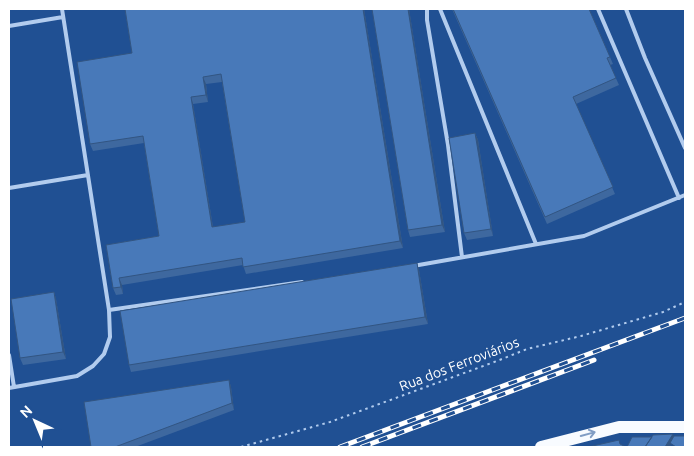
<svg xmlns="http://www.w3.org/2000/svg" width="694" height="456" viewBox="0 0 694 456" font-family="Ubuntu,sans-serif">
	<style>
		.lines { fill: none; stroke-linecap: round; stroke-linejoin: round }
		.path { stroke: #b2ccee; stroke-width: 2; stroke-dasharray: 2.5 4; stroke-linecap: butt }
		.service { stroke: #b2ccee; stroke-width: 4 }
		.primary { stroke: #f8fbff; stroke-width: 12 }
		.rail-casing { stroke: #fff; stroke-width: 5 }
		.rail { stroke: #205093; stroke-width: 3; stroke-dasharray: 9; stroke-linecap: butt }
		.wall { fill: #3e689f; fill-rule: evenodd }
		.shaded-wall { fill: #325582 }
		.building { fill: #4879b9; stroke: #325582; fill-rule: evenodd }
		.oneway { stroke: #819dc4 }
		.labels { text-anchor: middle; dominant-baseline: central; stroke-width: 4; stroke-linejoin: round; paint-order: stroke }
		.street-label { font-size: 14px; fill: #fff; stroke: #205093 }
	</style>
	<rect width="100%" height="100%" fill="#205093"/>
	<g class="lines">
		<!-- path -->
		<path class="path" d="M 241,447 L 330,422 L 497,361 L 527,349 L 581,336 L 663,312 L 685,302"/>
		<!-- service -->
		<path class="service" d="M 427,9 L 427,20 L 448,145 L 462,257
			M 440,9 L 536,244
			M 598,9 L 679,198
			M 626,9 L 645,58 L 685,148
			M 9,26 L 63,17
			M 9,188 L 88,175
			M 413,266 L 584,236 L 685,195
			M 109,310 L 302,282
			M 9,355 L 14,387
			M 9,388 L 77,376 L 93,366 L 104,354 L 110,337 L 109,310 L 62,9"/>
		<!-- primary -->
		<path class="primary" d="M 541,447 L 619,427 L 685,427"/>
		<defs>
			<path id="rail" d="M 340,447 L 685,318
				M 362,447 L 594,360"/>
		</defs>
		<!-- rail casing -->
		<use href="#rail" class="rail-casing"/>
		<!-- rail -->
		<use href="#rail" class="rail"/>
	</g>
	<!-- wall -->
	<path class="wall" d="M 125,9 L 364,9 L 403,248 L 246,274 L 243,265 L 122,285 L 123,294 L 116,295 L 113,288 L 106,245 L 159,236 L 144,143 L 93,151 L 90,144 L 132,53 ZM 222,82 L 245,222 L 213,227 L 193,104 L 208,102 L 206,84 Z
		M 372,9 L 409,9 L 445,232 L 410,237 L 408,230 Z
		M 452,9 L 589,9 L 610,57 L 613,64 L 610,65 L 619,85 L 576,104 L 615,194 L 547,224 Z
		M 475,133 L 478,140 L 493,236 L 467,240 L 464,233 Z
		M 417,263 L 419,270 L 428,324 L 131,372 L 129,365 Z
		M 54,292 L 56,299 L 66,359 L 23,365 L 20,358 Z
		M 229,380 L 231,387 L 234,410 L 135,447 L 91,447 Z"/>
	<!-- shaded-wall -->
	<path class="shaded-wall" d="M 363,9 L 364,9 L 403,248 L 400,241 Z
		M 408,9 L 409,9 L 445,232 L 442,225 Z
		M 203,77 L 206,84 L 208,102 L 206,95 Z
		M 191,97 L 193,104 L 214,234 L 212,227 Z
		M 475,133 L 478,140 L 493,236 L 491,229 Z
		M 417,263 L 419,270 L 428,324 L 425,317 Z
		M 119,278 L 122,285 L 123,294 L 121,287 Z
		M 54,292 L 56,299 L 66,359 L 63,352 Z
		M 229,380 L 231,387 L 234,410 L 232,403 Z
		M 673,434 L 676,441 L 670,443 L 671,447 L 665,447 Z"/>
	<!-- building -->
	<path class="building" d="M 125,9 L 363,9 L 400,241 L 243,267 L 242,258 L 119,278 L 121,287 L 113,288 L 106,245 L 159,236 L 143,136 L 90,144 L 77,62 L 132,53 ZM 221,74 L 245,222 L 212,227 L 191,97 L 206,95 L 203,77 Z
		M 372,9 L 408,9 L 442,225 L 408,230 Z
		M 453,9 L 589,9 L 610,57 L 607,58 L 616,78 L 573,97 L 613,187 L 545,217 Z
		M 475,133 L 491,229 L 464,233 L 449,138 Z
		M 417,263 L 425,317 L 129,365 L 120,311 Z
		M 54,292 L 63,352 L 20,358 L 11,299 Z
		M 229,380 L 232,403 L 115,447 L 91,447 L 84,402 Z
		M 673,434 L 665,447 L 645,447 L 653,435 Z
		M 674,436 L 685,436 L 685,447 L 676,447 L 670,443 Z
		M 632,437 L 652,437 L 645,447 L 627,447 Z
		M 619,440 L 620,444 L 626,447 L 588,447 Z"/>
	<!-- one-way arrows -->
	<defs><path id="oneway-shaft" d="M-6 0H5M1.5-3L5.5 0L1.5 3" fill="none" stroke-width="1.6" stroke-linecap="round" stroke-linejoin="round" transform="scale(1.25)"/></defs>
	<use class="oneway" href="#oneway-shaft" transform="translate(588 434) rotate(-15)"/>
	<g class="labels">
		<!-- street labels -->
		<g class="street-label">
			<text transform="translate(459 364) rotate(-21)">Rua dos Ferroviários</text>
		</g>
	</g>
	<!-- border -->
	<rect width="694" height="456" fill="none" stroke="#ffffff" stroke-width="20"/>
	<!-- north arrow -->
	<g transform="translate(35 421) rotate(316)" stroke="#205093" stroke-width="4" paint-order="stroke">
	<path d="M0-4L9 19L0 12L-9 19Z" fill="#ffffff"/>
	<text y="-8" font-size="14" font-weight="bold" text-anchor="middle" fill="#ffffff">N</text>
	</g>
</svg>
